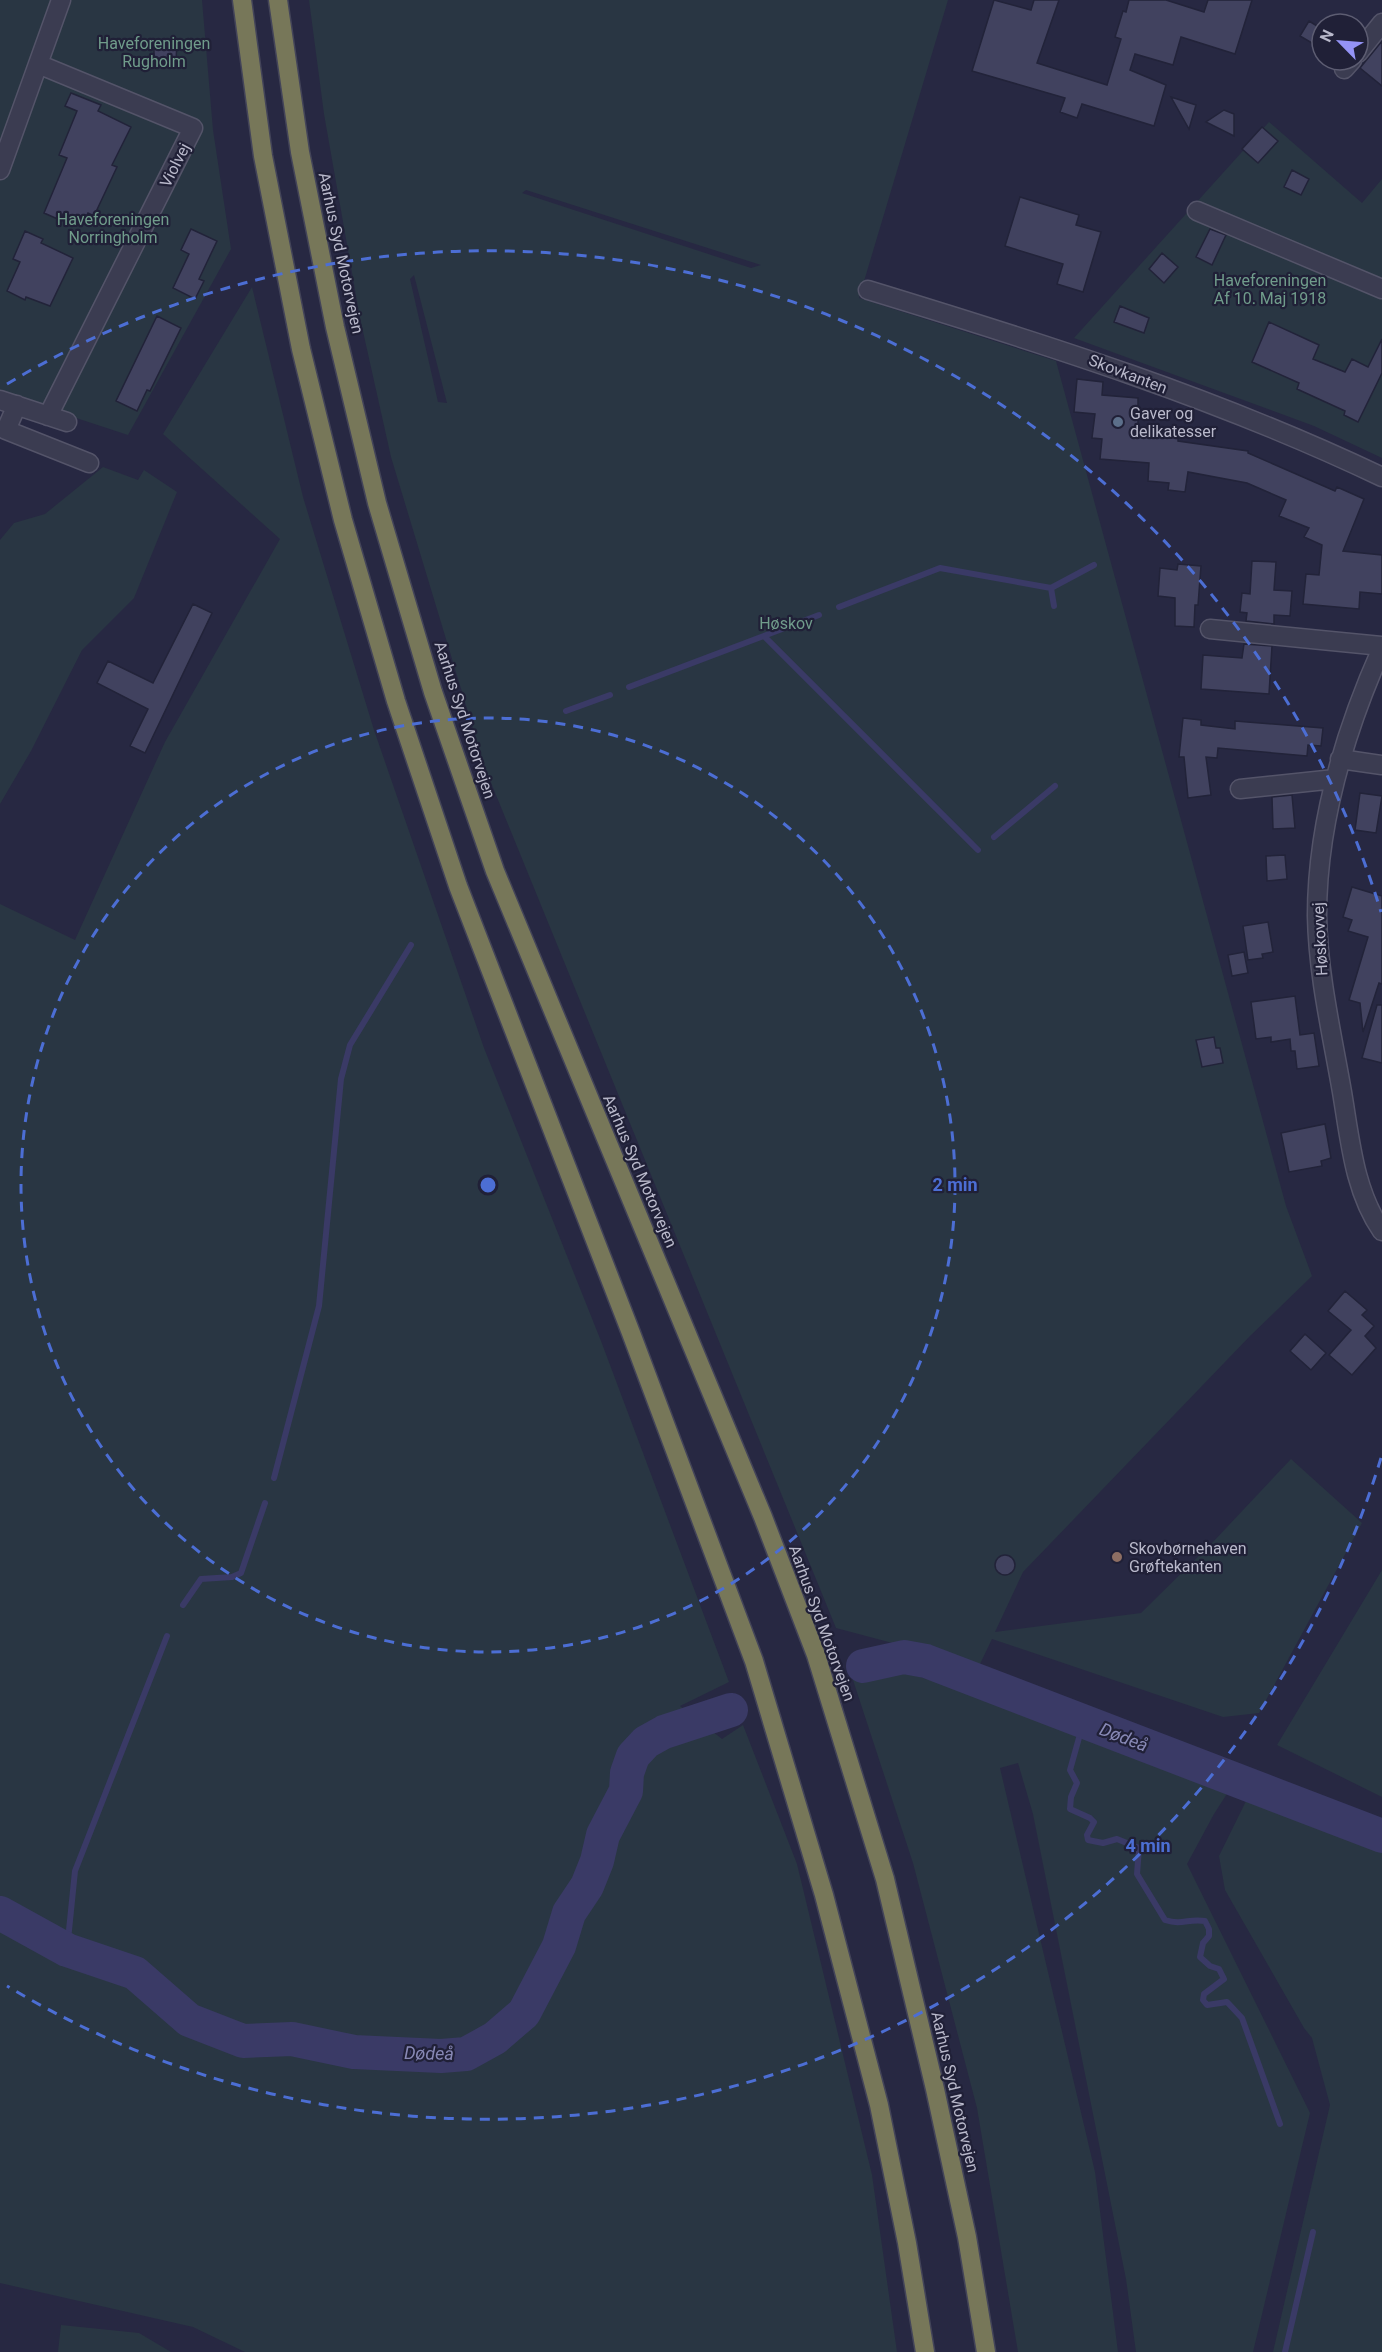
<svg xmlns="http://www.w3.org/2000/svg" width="1382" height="2352" viewBox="0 0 1382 2352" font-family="Roboto,sans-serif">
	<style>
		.green { fill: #293643; fill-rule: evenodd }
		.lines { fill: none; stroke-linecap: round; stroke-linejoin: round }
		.stream { stroke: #3a3a66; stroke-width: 6 }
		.river { stroke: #3a3a66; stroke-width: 34 }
		.building { fill: #41425f; stroke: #222339; stroke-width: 1.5 }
		.minor-casing { stroke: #545469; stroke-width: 21 }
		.highway-casing { stroke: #434459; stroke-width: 21 }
		.minor { stroke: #3b3c51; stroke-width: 18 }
		.highway { stroke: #777759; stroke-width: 18 }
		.ring { fill: none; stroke: #4c6ed4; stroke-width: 3; stroke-dasharray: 10 8 }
		.service-dot { fill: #5c6f8a; stroke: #202037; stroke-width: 2 }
		.education-dot { fill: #8d6e63; stroke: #202037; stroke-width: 2 }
		.labels { text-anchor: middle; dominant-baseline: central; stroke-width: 4.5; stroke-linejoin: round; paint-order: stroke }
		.park-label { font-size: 16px; fill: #709c8b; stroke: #202037 }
		.street-label { font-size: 16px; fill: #b9b9cb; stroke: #202037 }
		.poi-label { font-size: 16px; fill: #b9b9cb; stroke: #202037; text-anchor: start }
		.water-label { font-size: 18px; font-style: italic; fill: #8889b6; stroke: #202037 }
		.centre { fill: #4c6ed4; stroke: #202037; stroke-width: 3 }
		.ring-label { font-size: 18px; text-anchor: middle; font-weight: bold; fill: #4c6ed4; stroke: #202037; stroke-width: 4.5; stroke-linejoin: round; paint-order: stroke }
	</style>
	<rect width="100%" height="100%" fill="#272842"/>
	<!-- green -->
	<path class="green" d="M 0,0 L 202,0 L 213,130 L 231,249 L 128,435 L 0,393 Z
		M 309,0 L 948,0 L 859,298 L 1056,361 L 1286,1206 L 1312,1276 L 1250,1336 L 1023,1572 L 995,1632 L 1141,1613 L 1213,1542 L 1291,1459 L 1362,1523 L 1259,1713 L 1223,1717 L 992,1639 L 979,1666 L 836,1628 L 485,768 L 391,457 L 360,318 L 324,114 ZM 526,190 L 761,265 L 751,268 L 522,193 ZM 414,275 L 447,403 L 438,402 L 410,279 Z
		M 1269,122 L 1362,203 L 1382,179 L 1382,458 L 1314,426 L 1074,338 Z
		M 252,287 L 303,497 L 374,730 L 484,1048 L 601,1341 L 729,1682 L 680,1706 L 722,1739 L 743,1725 L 797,1864 L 872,2175 L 897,2352 L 245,2352 L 193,2327 L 0,2283 L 0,904 L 75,940 L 165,742 L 280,539 L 163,434 Z
		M 103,467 L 138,480 L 144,470 L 177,492 L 134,598 L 82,650 L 31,751 L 0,804 L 0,540 L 14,523 L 45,514 Z
		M 1382,1570 L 1382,1797 L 1277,1745 Z
		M 888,1667 L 985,1697 L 1230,1789 L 1214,1814 L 1187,1864 L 1310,2113 L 1253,2352 L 1136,2352 L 1126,2279 L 1033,1814 L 1018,1763 L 1000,1768 L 1095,2172 L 1118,2352 L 1018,2352 L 977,2108 L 913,1863 L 853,1680 Z
		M 1248,1797 L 1382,1818 L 1382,2352 L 1273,2352 L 1330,2105 L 1312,2038 L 1304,2028 L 1225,1890 L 1219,1856 Z
		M 61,2325 L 139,2333 L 171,2352 L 58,2352 Z"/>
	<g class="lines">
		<!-- stream -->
		<path class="stream" d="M 1051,588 L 1054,606
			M 839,607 L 940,568 L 1051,588 L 1094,565
			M 764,636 L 978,850
			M 629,687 L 819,615
			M 566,711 L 610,695
			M 994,837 L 1055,786
			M 274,1478 L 319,1306 L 341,1079 L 350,1045 L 411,945
			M 183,1605 L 201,1579 L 232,1577 L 241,1573 L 265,1503
			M 1084,1720 L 1070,1770 L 1077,1783 L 1071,1797 L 1070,1809 L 1090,1818 L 1094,1822 L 1087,1835 L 1088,1840 L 1103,1843 L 1117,1839 L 1139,1848 L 1137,1874 L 1165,1920 C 1183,1926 1188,1918 1205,1921 L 1209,1929 L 1209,1936 L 1203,1943 L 1200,1957 L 1210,1966 L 1219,1969 L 1224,1979 L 1204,1994 L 1203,2000 L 1207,2005 L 1227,2002 L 1242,2018 L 1280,2124
			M 67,1950 L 75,1871 L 167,1636
			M 1285,2352 L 1313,2232"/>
		<!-- river -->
		<path class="river" d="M 863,1666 L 904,1657 L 926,1661 L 1382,1836
			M 0,1913 L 67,1950 L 135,1973 L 189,2020 L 243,2041 L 292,2039 L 354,2052 L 441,2056 L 466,2054 L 495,2038 L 524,2013 L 559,1946 L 569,1913 L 587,1886 L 597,1861 L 603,1835 L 626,1791 L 627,1773 L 633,1756 L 646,1742 L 664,1732 L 731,1710"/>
	</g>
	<!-- building -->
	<path class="building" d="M 994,0 L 1031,10 L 1034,0 L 1059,0 L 1037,63 L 1107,85 L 1121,39 L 1115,37 L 1123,11 L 1126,12 L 1129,0 L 1166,0 L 1204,12 L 1208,0 L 1252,0 L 1235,54 L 1181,37 L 1173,65 L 1135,54 L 1130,70 L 1166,85 L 1154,126 L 1082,104 L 1077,118 L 1060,112 L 1065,98 L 972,71 Z
		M 1309,21 L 1322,29 L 1322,38 L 1317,46 L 1300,36 Z
		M 154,41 L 177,42 L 176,61 L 154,60 Z
		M 1382,41 L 1382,86 L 1360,68 Z
		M 71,93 L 101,105 L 98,111 L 131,127 L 112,165 L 117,167 L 94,216 L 88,213 L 83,224 L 63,214 L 60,220 L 44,213 L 67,158 L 59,155 L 77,111 L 65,106 Z
		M 1171,97 L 1196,105 L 1189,129 Z
		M 1224,110 L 1234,114 L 1234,136 L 1206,122 Z
		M 1262,127 L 1278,141 L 1258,163 L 1242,149 Z
		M 1292,170 L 1309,179 L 1301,195 L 1284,187 Z
		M 1020,197 L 1079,215 L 1076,225 L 1101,232 L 1083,292 L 1057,284 L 1063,264 L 1005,246 Z
		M 191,229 L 217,241 L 199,279 L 204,281 L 195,299 L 173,288 L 189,254 L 181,250 Z
		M 1210,229 L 1226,235 L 1212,265 L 1196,257 Z
		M 25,231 L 43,239 L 41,243 L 73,258 L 50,306 L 26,297 L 25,300 L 7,291 L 20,262 L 13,259 Z
		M 1162,253 L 1178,267 L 1164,283 L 1149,269 Z
		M 1120,306 L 1149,318 L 1144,333 L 1114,322 Z
		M 157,316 L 181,328 L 150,391 L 147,390 L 137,411 L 116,401 Z
		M 1269,322 L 1319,345 L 1313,359 L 1345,372 L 1352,359 L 1368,367 L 1382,339 L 1382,373 L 1358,422 L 1344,415 L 1345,411 L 1297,389 L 1299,383 L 1252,362 Z
		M 1077,379 L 1103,382 L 1102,395 L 1138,398 L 1138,433 L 1178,437 L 1178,441 L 1248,451 L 1248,453 L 1335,491 L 1337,487 L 1364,499 L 1343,551 L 1382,555 L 1382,594 L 1360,592 L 1359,609 L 1303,604 L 1306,574 L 1319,575 L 1322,545 L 1304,537 L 1309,528 L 1279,516 L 1286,500 L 1247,483 L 1188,472 L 1185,492 L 1168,490 L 1169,483 L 1148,481 L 1149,463 L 1100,459 L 1102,439 L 1092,438 L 1095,414 L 1074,412 Z
		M 1252,561 L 1276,562 L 1274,590 L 1292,591 L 1290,616 L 1274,615 L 1274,624 L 1246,621 L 1247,613 L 1240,612 L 1242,593 L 1250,594 Z
		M 1178,564 L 1201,566 L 1198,605 L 1195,605 L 1194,627 L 1175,626 L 1175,598 L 1158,596 L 1160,568 L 1177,570 Z
		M 193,604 L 212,613 L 145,753 L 130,746 L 148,709 L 97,683 L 108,661 L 153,683 Z
		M 1244,644 L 1272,646 L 1269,694 L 1201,689 L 1203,655 L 1242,658 Z
		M 1183,718 L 1201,720 L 1201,725 L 1235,729 L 1235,721 L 1323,728 L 1321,746 L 1308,745 L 1307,756 L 1218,748 L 1217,758 L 1206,757 L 1211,795 L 1188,798 L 1184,757 L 1179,757 Z
		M 1360,793 L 1382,796 L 1376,833 L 1355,830 Z
		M 1292,795 L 1295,828 L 1273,829 L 1272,797 Z
		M 1285,855 L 1287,879 L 1267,881 L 1266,856 Z
		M 1352,887 L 1382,896 L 1382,984 L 1379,983 L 1363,1032 L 1360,1003 L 1349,1000 L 1368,937 L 1348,931 L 1352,920 L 1343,917 Z
		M 1268,922 L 1273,952 L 1262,954 L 1263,958 L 1248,960 L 1243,926 Z
		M 1244,952 L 1248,973 L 1232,976 L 1228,955 Z
		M 1295,996 L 1300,1035 L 1314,1033 L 1319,1066 L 1297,1069 L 1295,1051 L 1291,1051 L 1290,1039 L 1271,1042 L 1271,1037 L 1256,1039 L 1251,1002 Z
		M 1377,1005 L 1382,1005 L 1382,1063 L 1362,1058 Z
		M 1214,1037 L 1216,1048 L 1220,1048 L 1223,1063 L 1202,1067 L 1196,1040 Z
		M 1325,1124 L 1331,1158 L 1321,1161 L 1322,1166 L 1289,1172 L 1281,1133 Z
		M 1345,1291 L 1367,1310 L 1362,1315 L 1374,1326 L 1365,1336 L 1376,1348 L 1352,1375 L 1329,1355 L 1351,1330 L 1328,1311 Z
		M 1305,1334 L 1326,1353 L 1311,1370 L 1290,1351 Z
		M995 1565a10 10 0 1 1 20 0a10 10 0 1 1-20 0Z"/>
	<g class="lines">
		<defs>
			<path id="minor" d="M 1358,53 L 1382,23
				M 38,64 L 193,128 L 48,416
				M 1344,69 L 1352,60
				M 0,170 L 61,0
				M 1197,211 L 1382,289
				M 868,290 C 1042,343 1217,398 1382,477
				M 0,400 L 67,422
				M 17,405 L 6,430 L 89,463
				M 1210,629 L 1382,646
				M 1382,648 C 1344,733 1317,823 1317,916 C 1318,975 1332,1034 1342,1092 C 1350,1139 1354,1191 1382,1231
				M 1340,759 L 1382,765
				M 1240,789 L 1335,779"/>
			<path id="highway" d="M 242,0 L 263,156 L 301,349 L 343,520 L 396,701 L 458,886 L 631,1333 L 754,1661 L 824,1895 L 879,2105 L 907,2243 L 925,2352
				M 278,0 L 300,152 L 335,327 L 377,503 L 433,692 L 495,871 L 763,1517 L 816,1655 L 885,1879 L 935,2089 L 967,2237 L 986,2352"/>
		</defs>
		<!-- minor casing -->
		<use href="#minor" class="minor-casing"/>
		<!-- highway casing -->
		<use href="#highway" class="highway-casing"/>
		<!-- minor -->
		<use href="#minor" class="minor"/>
		<!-- highway -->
		<use href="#highway" class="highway"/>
	</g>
	<!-- distance rings -->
	<g class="ring">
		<circle cx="488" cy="1185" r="467"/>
		<path d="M1381 1458A934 934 0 0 1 7 1986M7 384A934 934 0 0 1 1381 912"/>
	</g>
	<!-- markers -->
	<circle class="service-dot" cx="1118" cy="422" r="6"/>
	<circle class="education-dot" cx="1117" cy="1557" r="6"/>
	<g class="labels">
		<!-- park labels -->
		<g class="park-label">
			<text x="154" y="43">Haveforeningen<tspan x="154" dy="18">Rugholm</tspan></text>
			<text x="113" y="219">Haveforeningen<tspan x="113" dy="18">Norringholm</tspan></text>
			<text x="1270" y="280">Haveforeningen<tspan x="1270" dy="18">Af 10. Maj 1918</tspan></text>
			<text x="786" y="623">Høskov</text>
		</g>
		<!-- street labels -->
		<g class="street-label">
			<text transform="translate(175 165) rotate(-63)">Violvej</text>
			<text transform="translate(341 253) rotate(78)">Aarhus Syd Motorvejen</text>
			<text transform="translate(1128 374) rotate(21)">Skovkanten</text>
			<text transform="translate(465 720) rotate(72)">Aarhus Syd Motorvejen</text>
			<text transform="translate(1320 939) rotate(-93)">Høskovvej</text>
			<text transform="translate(640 1171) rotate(67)">Aarhus Syd Motorvejen</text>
			<text transform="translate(822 1623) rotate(70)">Aarhus Syd Motorvejen</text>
			<text transform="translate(955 2092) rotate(77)">Aarhus Syd Motorvejen</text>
		</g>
		<!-- poi labels -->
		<g class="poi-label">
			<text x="1130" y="413">Gaver og<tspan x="1130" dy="18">delikatesser</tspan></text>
			<text x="1129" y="1548">Skovbørnehaven<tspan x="1129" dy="18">Grøftekanten</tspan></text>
		</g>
		<!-- water labels -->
		<g class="water-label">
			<text transform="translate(1124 1737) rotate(21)">Dødeå</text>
			<text transform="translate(429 2053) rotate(1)">Dødeå</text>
		</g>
	</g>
	<circle cx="488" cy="1185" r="9" class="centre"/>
	<g class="ring-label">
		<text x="955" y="1191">2 min</text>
		<text x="1148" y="1852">4 min</text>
	</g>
	<!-- north arrow -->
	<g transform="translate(1340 42) rotate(295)"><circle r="28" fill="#202037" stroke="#5d5d72" stroke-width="1.5"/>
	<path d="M0-4.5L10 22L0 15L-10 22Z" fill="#9493f6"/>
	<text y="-9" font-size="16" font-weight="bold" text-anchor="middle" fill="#b9b9cb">N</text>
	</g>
</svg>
